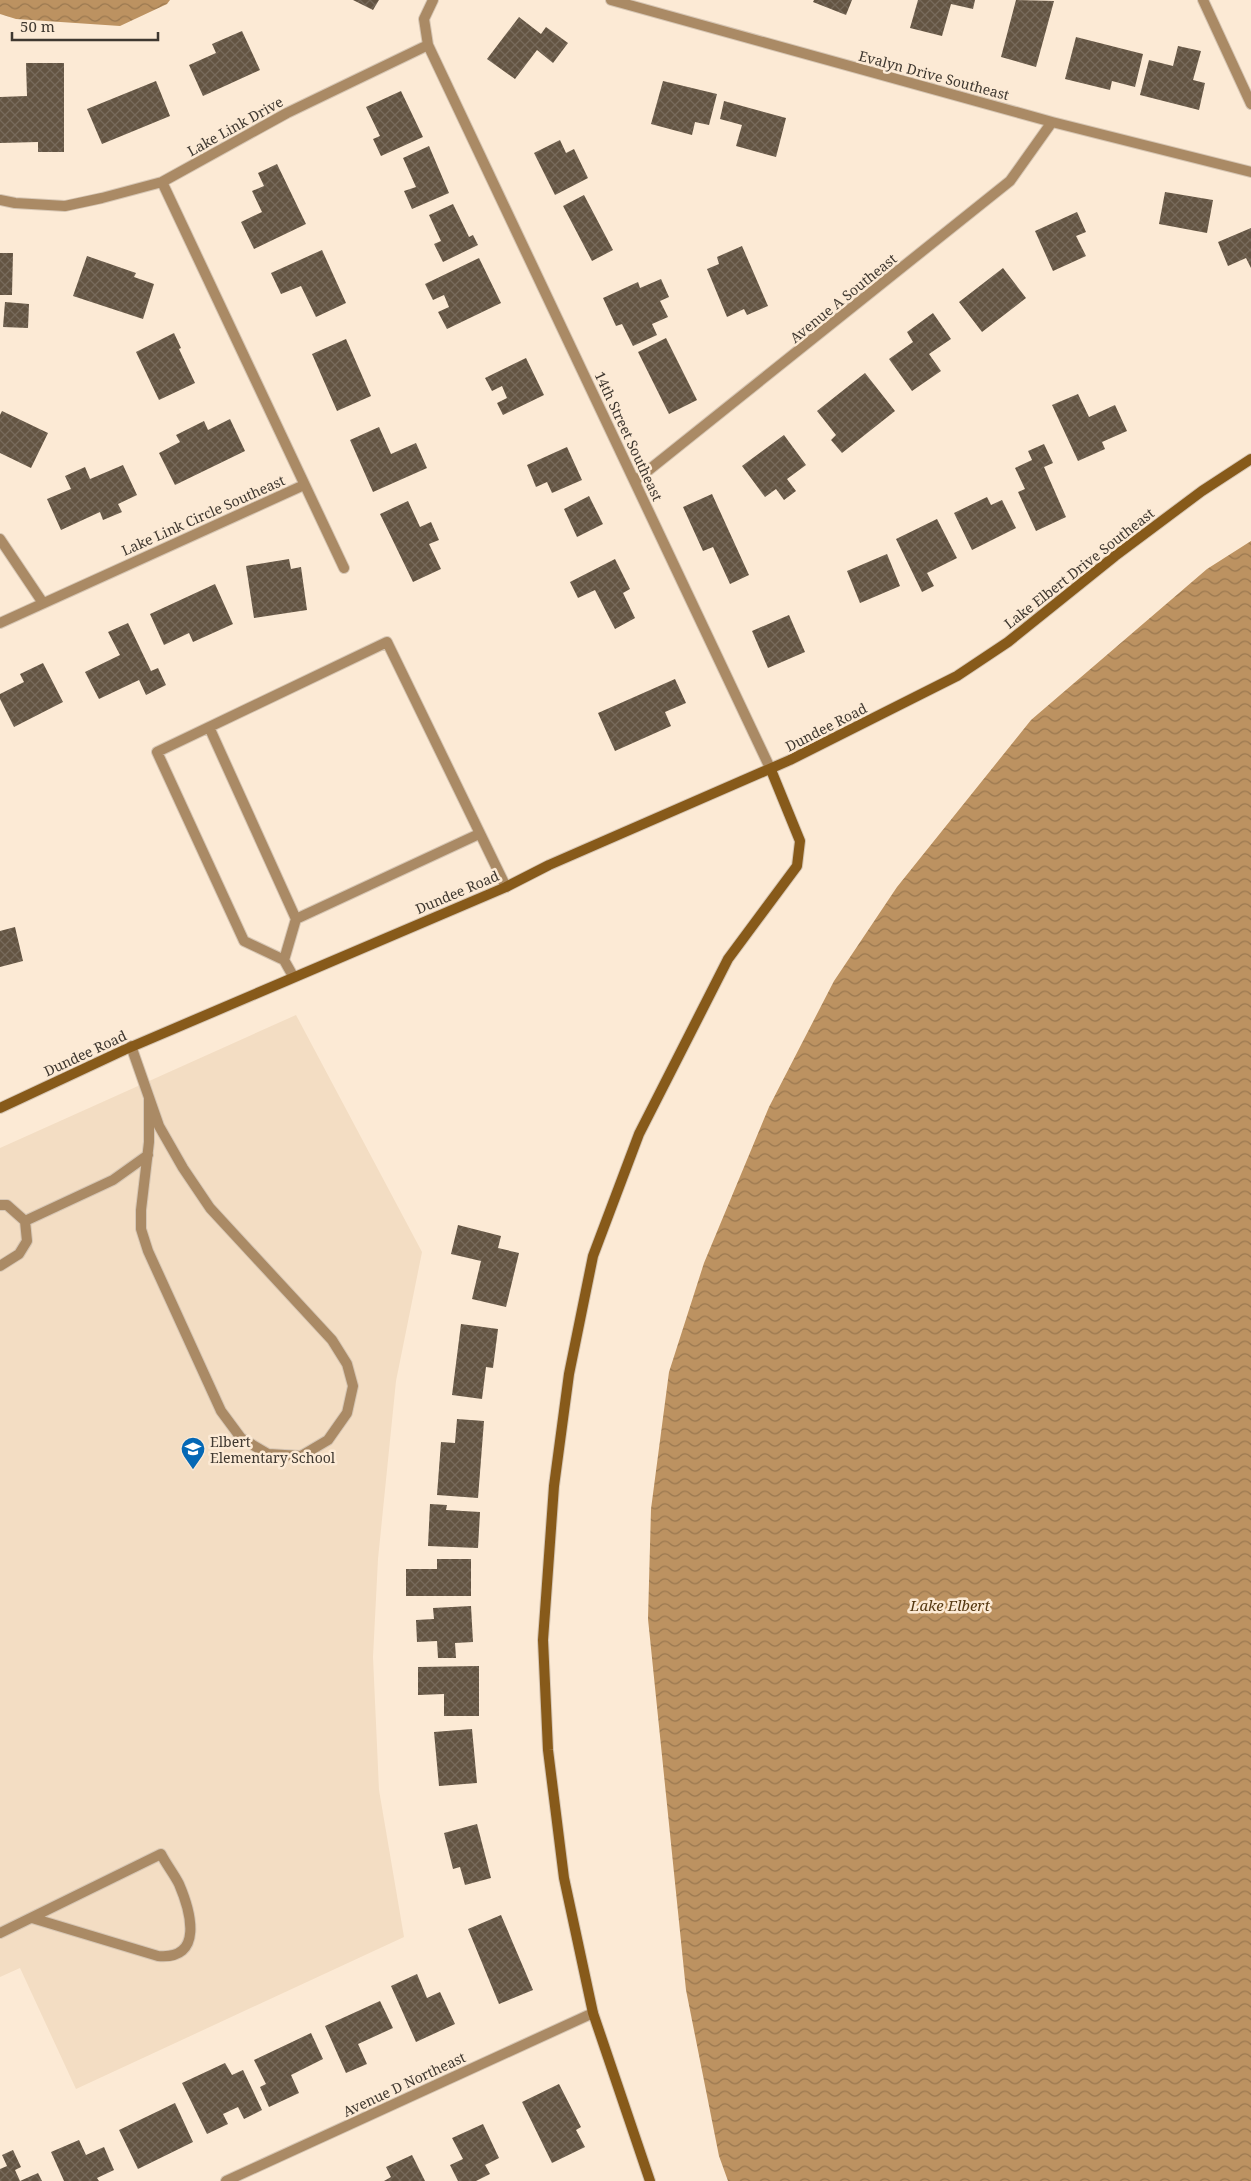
<svg xmlns="http://www.w3.org/2000/svg" width="1251" height="2181" viewBox="0 0 1251 2181" font-family="'Noto Serif',serif">
	<style>
		.built { fill: #f3ddc3 }
		.water { fill: url(#water-waves) }
		.building { fill: url(#building-cross-hatch) }
		.lines { fill: none; stroke-linecap: round; stroke-linejoin: round }
		.lane-casing { stroke: #d6c6b4; stroke-width: 12 }
		.street-casing { stroke: #d6c6b4; stroke-width: 12 }
		.secondary-casing { stroke: #d6c6b4; stroke-width: 12 }
		.lane { stroke: #aa8a65; stroke-width: 10 }
		.street { stroke: #aa8a65; stroke-width: 10 }
		.secondary { stroke: #875a1a; stroke-width: 10 }
		.labels { text-anchor: middle; dominant-baseline: central; stroke-width: 5; stroke-linejoin: round; paint-order: stroke }
		.street-label { font-size: 14px; fill: #3f3830; stroke: #fcead5 }
		.poi-label { font-size: 14px; fill: #3f3830; stroke: #fcead5; text-anchor: start }
		.water-label { font-size: 15px; font-style: italic; fill: #553811; stroke: #fcead5 }
	</style>
	<defs>
		<pattern id="water-waves" width="16" height="10" patternUnits="userSpaceOnUse" patternTransform="scale(1.25)"><rect width="16" height="10" fill="#bc9261"/><path d="M0 5q4-4 8 0t8 0" fill="none" stroke="#9a7850"/></pattern>
		<pattern id="building-cross-hatch" width="8" height="8" patternUnits="userSpaceOnUse" patternTransform="scale(1.25)"><rect width="8" height="8" fill="#635442"/><path d="M0 0l8 8M0 8l8-8" fill="none" stroke="#776a5b"/></pattern>
	</defs>
	<rect width="100%" height="100%" fill="#fcead5"/>
	<!-- built -->
	<path class="built" d="M 296,1015 L 422,1252 L 396,1381 L 378,1559 L 373,1657 L 379,1790 L 404,1937 L 76,2089 L 20,1968 L 0,1977 L 0,1148 Z"/>
	<!-- water -->
	<path class="water" d="M 0,0 L 170,0 L 167,4 L 120,26 L 16,19 L 0,14 Z
		M 1251,541 L 1251,2181 L 728,2181 L 719,2156 L 686,1990 L 648,1619 L 651,1509 L 669,1372 L 704,1263 L 769,1107 L 834,981 L 897,887 L 1031,720 L 1207,569 Z"/>
	<!-- building -->
	<path class="building" d="M 353,0 L 379,0 L 373,10 Z
		M 814,0 L 852,0 L 846,15 L 813,2 Z
		M 918,0 L 975,0 L 973,9 L 951,4 L 942,36 L 910,28 Z
		M 1016,0 L 1054,1 L 1036,67 L 1001,57 Z
		M 519,17 L 541,34 L 546,27 L 568,43 L 553,63 L 537,50 L 515,79 L 487,59 Z
		M 242,31 L 260,70 L 203,96 L 189,65 L 216,53 L 212,44 Z
		M 1076,37 L 1143,54 L 1135,87 L 1112,81 L 1110,90 L 1065,79 Z
		M 1178,46 L 1201,51 L 1193,80 L 1205,83 L 1199,110 L 1140,95 L 1149,60 L 1173,66 Z
		M 26,63 L 64,63 L 64,152 L 38,152 L 38,142 L 0,143 L 0,97 L 27,96 Z
		M 156,81 L 170,116 L 102,144 L 87,109 Z
		M 663,81 L 717,94 L 709,125 L 695,122 L 692,135 L 651,124 Z
		M 401,91 L 423,137 L 381,156 L 373,139 L 380,136 L 366,107 Z
		M 724,101 L 786,118 L 776,157 L 736,146 L 742,125 L 720,119 Z
		M 560,140 L 566,153 L 574,149 L 588,178 L 555,195 L 534,153 Z
		M 429,146 L 449,193 L 412,209 L 404,191 L 416,187 L 403,158 Z
		M 277,164 L 306,224 L 254,249 L 241,222 L 262,212 L 252,191 L 264,186 L 258,173 Z
		M 1165,192 L 1213,200 L 1207,233 L 1159,224 Z
		M 584,195 L 613,250 L 592,261 L 563,206 Z
		M 453,204 L 469,237 L 473,235 L 478,245 L 443,262 L 434,244 L 441,241 L 429,215 Z
		M 1077,212 L 1086,232 L 1076,236 L 1086,256 L 1053,271 L 1035,231 Z
		M 1251,228 L 1251,268 L 1246,258 L 1228,266 L 1218,242 Z
		M 742,246 L 768,306 L 747,315 L 744,309 L 727,317 L 707,269 L 719,264 L 717,257 Z
		M 322,250 L 346,303 L 316,317 L 301,286 L 281,294 L 271,273 Z
		M 0,253 L 13,253 L 12,295 L 0,295 Z
		M 87,256 L 136,273 L 134,277 L 154,284 L 143,319 L 73,296 Z
		M 479,258 L 501,303 L 447,329 L 438,312 L 449,307 L 444,295 L 433,300 L 425,284 Z
		M 1003,268 L 1026,298 L 982,332 L 959,302 Z
		M 661,279 L 669,297 L 660,301 L 668,317 L 652,324 L 657,335 L 633,346 L 622,324 L 616,326 L 603,298 L 638,282 L 640,288 Z
		M 5,302 L 29,304 L 28,328 L 3,327 Z
		M 933,313 L 951,339 L 929,354 L 941,371 L 912,391 L 889,359 L 913,342 L 907,332 Z
		M 174,333 L 181,348 L 179,349 L 195,383 L 159,400 L 136,352 Z
		M 666,338 L 697,400 L 669,414 L 638,352 Z
		M 346,339 L 371,396 L 337,411 L 312,354 Z
		M 526,358 L 544,395 L 503,415 L 497,403 L 507,398 L 502,386 L 492,391 L 485,378 Z
		M 865,373 L 895,411 L 842,453 L 831,440 L 836,435 L 817,411 Z
		M 1078,394 L 1089,417 L 1115,405 L 1127,431 L 1102,442 L 1105,449 L 1078,461 L 1052,405 Z
		M 2,411 L 48,433 L 31,468 L 0,453 L 0,415 Z
		M 230,419 L 245,451 L 175,485 L 159,453 L 180,442 L 176,435 L 204,421 L 208,430 Z
		M 379,427 L 391,454 L 416,443 L 427,468 L 373,492 L 350,440 Z
		M 784,435 L 806,465 L 787,479 L 796,491 L 784,500 L 776,489 L 765,497 L 742,466 Z
		M 1044,444 L 1053,463 L 1044,467 L 1066,517 L 1036,531 L 1018,492 L 1025,489 L 1015,468 L 1032,460 L 1028,451 Z
		M 567,447 L 582,480 L 552,493 L 547,482 L 536,487 L 527,465 Z
		M 123,465 L 137,495 L 118,504 L 122,512 L 103,520 L 100,512 L 61,530 L 47,499 L 71,489 L 65,476 L 85,467 L 90,479 Z
		M 712,494 L 749,575 L 730,584 L 713,547 L 703,551 L 683,507 Z
		M 589,496 L 603,524 L 577,537 L 564,509 Z
		M 987,497 L 991,505 L 1002,500 L 1016,528 L 972,550 L 954,513 Z
		M 408,501 L 420,527 L 431,522 L 439,540 L 429,544 L 441,569 L 413,582 L 380,514 Z
		M 937,519 L 957,558 L 927,573 L 934,586 L 922,592 L 896,539 Z
		M 887,554 L 900,586 L 860,603 L 847,571 Z
		M 289,559 L 291,569 L 301,567 L 307,610 L 254,618 L 246,566 Z
		M 615,559 L 630,589 L 623,593 L 635,618 L 615,629 L 595,590 L 578,598 L 570,582 Z
		M 215,584 L 233,624 L 193,642 L 189,633 L 164,645 L 150,614 Z
		M 789,615 L 805,652 L 768,668 L 752,631 Z
		M 128,623 L 151,671 L 158,668 L 166,685 L 146,695 L 139,680 L 99,699 L 85,672 L 120,655 L 108,632 Z
		M 43,663 L 63,702 L 14,727 L 0,699 L 0,694 L 24,682 L 20,674 Z
		M 675,679 L 686,703 L 665,712 L 671,726 L 615,751 L 598,713 Z
		M 15,927 L 23,961 L 0,967 L 0,931 Z
		M 458,1225 L 501,1236 L 498,1248 L 519,1253 L 506,1307 L 472,1299 L 481,1261 L 451,1254 Z
		M 461,1324 L 498,1329 L 493,1368 L 486,1367 L 482,1399 L 452,1395 Z
		M 457,1419 L 484,1421 L 478,1498 L 437,1495 L 441,1442 L 455,1443 Z
		M 430,1504 L 447,1505 L 446,1510 L 480,1512 L 478,1548 L 428,1546 Z
		M 437,1559 L 471,1559 L 471,1596 L 406,1596 L 406,1569 L 437,1569 Z
		M 471,1606 L 473,1642 L 455,1643 L 456,1658 L 438,1658 L 437,1641 L 417,1642 L 416,1620 L 434,1619 L 433,1608 Z
		M 479,1666 L 479,1716 L 444,1716 L 444,1694 L 418,1695 L 418,1667 Z
		M 472,1729 L 477,1783 L 439,1786 L 434,1732 Z
		M 477,1824 L 491,1878 L 465,1885 L 460,1867 L 453,1869 L 444,1833 Z
		M 501,1915 L 533,1990 L 499,2004 L 468,1929 Z
		M 417,1974 L 427,1998 L 440,1992 L 455,2024 L 416,2042 L 391,1986 Z
		M 380,2001 L 393,2028 L 358,2044 L 367,2064 L 346,2073 L 325,2026 Z
		M 311,2033 L 323,2059 L 291,2075 L 299,2093 L 269,2107 L 260,2087 L 266,2084 L 254,2060 Z
		M 225,2063 L 232,2075 L 243,2070 L 262,2110 L 244,2119 L 238,2107 L 223,2114 L 228,2124 L 207,2134 L 182,2083 Z
		M 559,2084 L 581,2127 L 576,2130 L 585,2147 L 552,2163 L 522,2102 Z
		M 175,2103 L 193,2142 L 138,2169 L 119,2130 Z
		M 483,2124 L 499,2158 L 485,2165 L 490,2174 L 476,2181 L 458,2181 L 450,2165 L 463,2159 L 452,2138 Z
		M 79,2140 L 86,2155 L 104,2147 L 114,2170 L 97,2178 L 99,2181 L 64,2181 L 51,2152 Z
		M 13,2150 L 21,2167 L 15,2170 L 20,2181 L 38,2173 L 42,2181 L 0,2181 L 0,2169 L 7,2166 L 2,2155 Z
		M 412,2155 L 425,2181 L 384,2181 L 391,2177 L 386,2167 Z"/>
	<g class="lines">
		<defs>
			<path id="lane" d="M 209,727 L 296,919 L 284,960
				M 296,919 L 479,834
				M 293,976 L 284,960 L 244,941 L 157,752 L 387,642 L 506,887
				M 131,1046 L 159,1126 L 183,1168 L 210,1208 L 332,1340 L 347,1364 L 353,1386 L 347,1413 L 328,1440 L 301,1456 L 268,1454 L 241,1438 L 221,1411 L 148,1251 L 141,1229 L 141,1210 L 149,1142 L 149,1098
				M 0,1205 L 7,1205 L 25,1221 L 27,1241 L 19,1254 L 0,1266
				M 25,1221 L 113,1180 L 148,1155
				M 0,1933 L 161,1854 C 166,1864 174,1874 179,1884 C 191,1912 204,1960 158,1956 L 32,1918"/>
			<path id="street" d="M 433,0 L 424,19 L 428,45 L 771,770
				M 611,0 L 1052,122 L 1251,172
				M 1203,0 L 1251,104
				M 162,182 L 344,568
				M 0,200 L 15,203 L 65,206 L 102,198 L 162,182 L 287,113 L 428,45
				M 635,481 L 1010,181 L 1052,122
				M 0,539 L 43,603
				M 0,623 L 304,485
				M 226,2181 L 593,2013"/>
			<path id="secondary" d="M 0,1108 L 124,1050 L 506,887 L 549,865 L 790,760 L 957,676 L 1008,642 L 1115,556 L 1202,491 L 1251,459
				M 650,2181 L 593,2013 L 564,1878 L 548,1750 L 543,1640 L 554,1486 L 569,1374 L 593,1256 L 639,1134 L 728,959 L 797,866 L 800,841 L 771,770"/>
		</defs>
		<!-- lane casing -->
		<use href="#lane" class="lane-casing"/>
		<!-- street casing -->
		<use href="#street" class="street-casing"/>
		<!-- secondary casing -->
		<use href="#secondary" class="secondary-casing"/>
		<!-- lane -->
		<use href="#lane" class="lane"/>
		<!-- street -->
		<use href="#street" class="street"/>
		<!-- secondary -->
		<use href="#secondary" class="secondary"/>
	</g>
	<!-- icons -->
	<defs>
		<symbol id="school-pin" viewBox="-11 -11 22 30"><path d="M0 17L-7.5 6A9.5 9.5 0 1 1 7.5 6Z" fill="#0568b5" stroke="#fcead5"/><path d="M0-5L7-2L0 1L-7-2ZM-4 1L0 2.5L4 1V4Q0 6-4 4Z" fill="#fff"/></symbol>
	</defs>
	<g fill-rule="evenodd">
		<use href="#school-pin" x="179" y="1435" width="28" height="38"/>
	</g>
	<g class="labels">
		<!-- street labels -->
		<g class="street-label">
			<text transform="translate(934 75) rotate(15)">Evalyn Drive Southeast</text>
			<text transform="translate(235 126) rotate(-29)">Lake Link Drive</text>
			<text transform="translate(843 298) rotate(-39)">Avenue A Southeast</text>
			<text transform="translate(629 436) rotate(65)">14th Street Southeast</text>
			<text transform="translate(203 515) rotate(-24)">Lake Link Circle Southeast</text>
			<text transform="translate(1079 568) rotate(-38)">Lake Elbert Drive Southeast</text>
			<text transform="translate(826 727) rotate(-27)">Dundee Road</text>
			<text transform="translate(457 892) rotate(-23)">Dundee Road</text>
			<text transform="translate(85 1053) rotate(-25)">Dundee Road</text>
			<text transform="translate(404 2084) rotate(-25)">Avenue D Northeast</text>
		</g>
		<!-- poi labels -->
		<g class="poi-label">
			<text x="210" y="1441">Elbert<tspan x="210" dy="16">Elementary School</tspan></text>
		</g>
		<!-- water labels -->
		<g class="water-label">
			<text x="950" y="1605">Lake Elbert</text>
		</g>
	</g>
	<!-- scale -->
	<path d="M12 32v8h146v-8" fill="none" stroke="#3f3830" stroke-width="2.5"/>
	<text x="20" y="32" font-size="15" fill="#3f3830" stroke="#fcead5" stroke-width="4" paint-order="stroke">50 m</text>
</svg>
